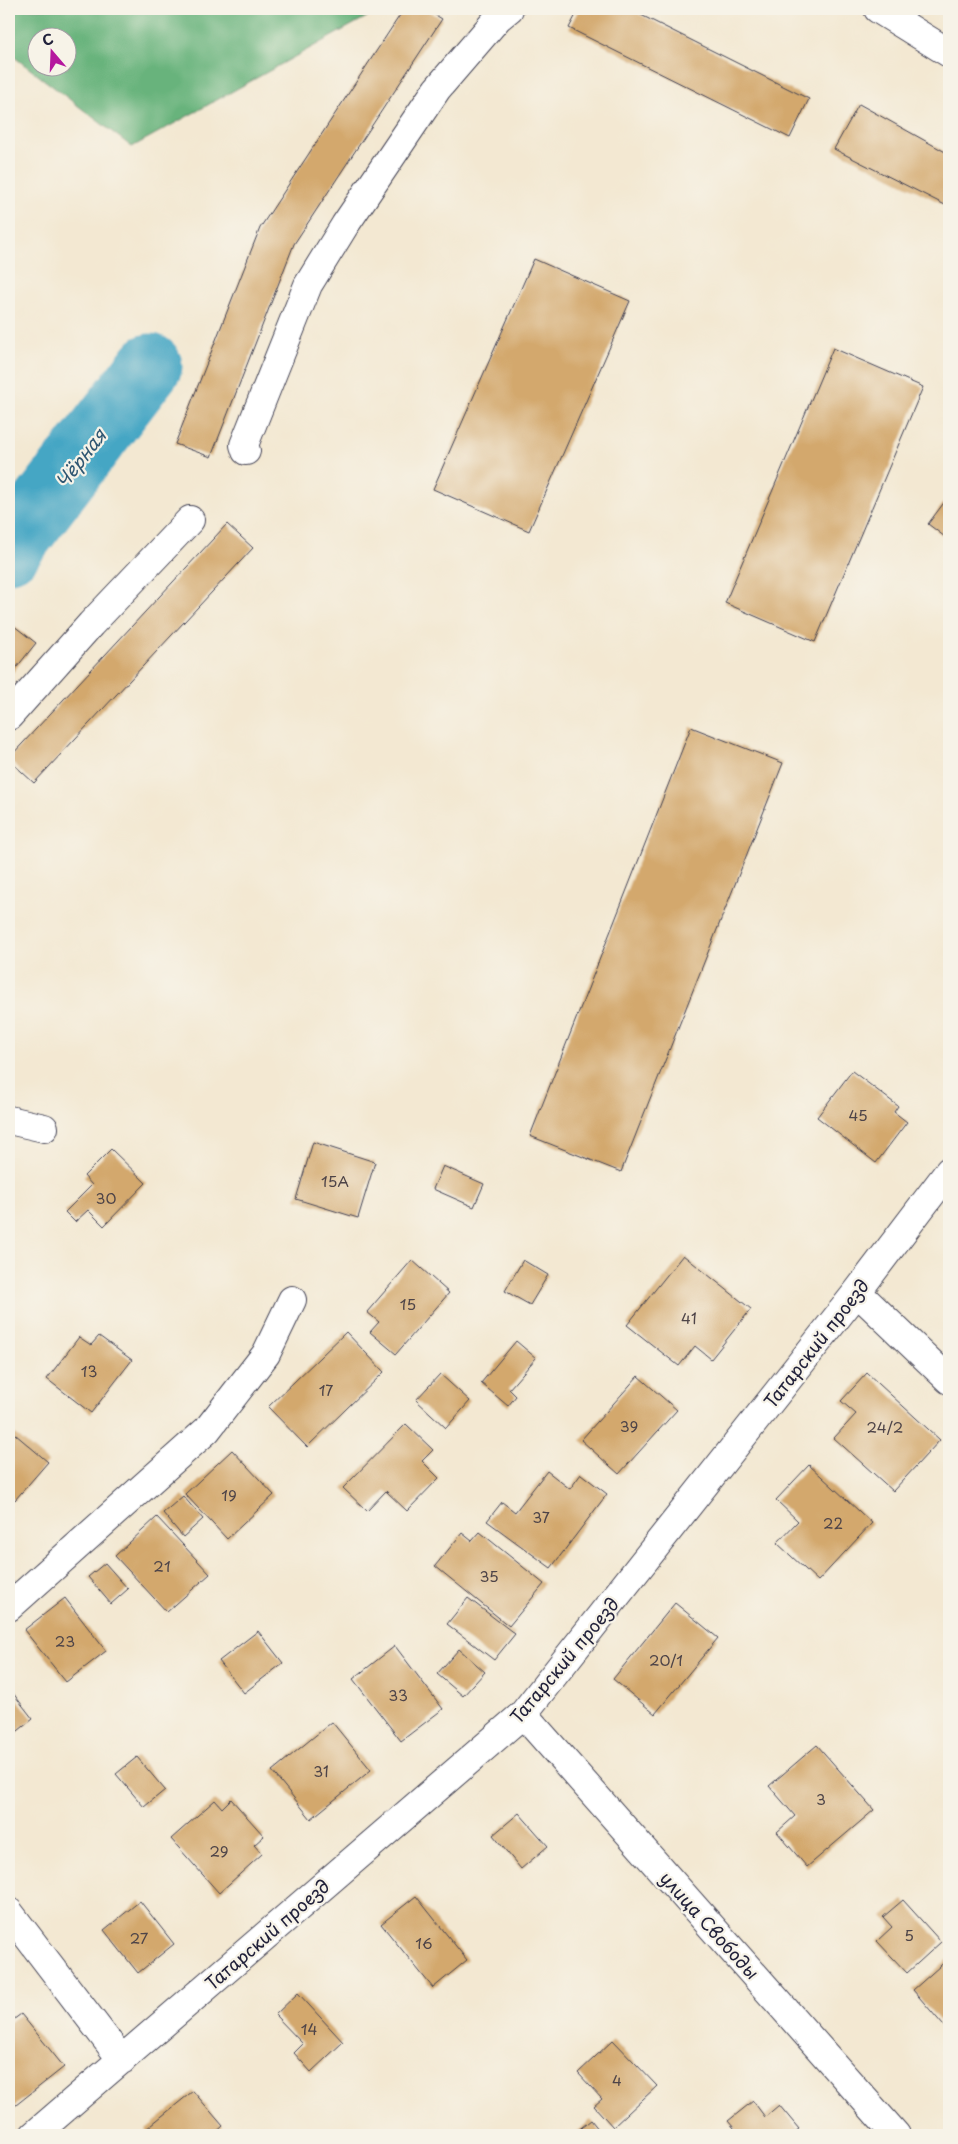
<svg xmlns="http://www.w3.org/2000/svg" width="958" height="2144" viewBox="0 0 958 2144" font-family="'Playpen Sans',sans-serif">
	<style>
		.forest { fill: #68b37b; stroke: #456a5b; fill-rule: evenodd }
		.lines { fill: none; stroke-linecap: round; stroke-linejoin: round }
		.river { stroke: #45a6c4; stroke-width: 65 }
		.building { fill: #d3a86d }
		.minor-casing { stroke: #414052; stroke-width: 30 }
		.minor { stroke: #fff; stroke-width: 28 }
		.labels { text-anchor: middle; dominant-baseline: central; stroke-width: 4.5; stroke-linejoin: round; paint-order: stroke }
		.number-label { font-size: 15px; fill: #4e4448 }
		.street-label { font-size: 18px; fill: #22223b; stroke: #f7f3e8 }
		.water-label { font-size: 19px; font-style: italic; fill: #305772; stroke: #f7f3e8 }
	</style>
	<rect width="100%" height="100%" fill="#f7f3e8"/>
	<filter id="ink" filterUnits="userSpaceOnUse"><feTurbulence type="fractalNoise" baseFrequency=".02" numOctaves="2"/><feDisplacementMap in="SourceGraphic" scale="10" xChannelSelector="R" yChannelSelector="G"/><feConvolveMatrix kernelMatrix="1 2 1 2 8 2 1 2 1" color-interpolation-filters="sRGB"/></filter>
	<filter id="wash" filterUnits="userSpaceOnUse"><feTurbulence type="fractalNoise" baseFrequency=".0096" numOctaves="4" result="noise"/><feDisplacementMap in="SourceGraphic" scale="20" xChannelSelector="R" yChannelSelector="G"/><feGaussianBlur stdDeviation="1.12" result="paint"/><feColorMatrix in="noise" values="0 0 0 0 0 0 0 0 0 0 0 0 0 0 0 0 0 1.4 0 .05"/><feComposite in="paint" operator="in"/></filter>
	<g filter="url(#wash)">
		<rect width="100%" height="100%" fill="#f3e8d2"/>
		<!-- forest -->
		<path class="forest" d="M 9,9 L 381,9 L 132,147 L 9,53 ZM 38,38 L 68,38 L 68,68 L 38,68 Z"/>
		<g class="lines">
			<!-- river -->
			<path class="river" d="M 9,550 L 150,366"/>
		</g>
		<g id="blocks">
			<!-- building -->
			<path class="building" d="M 404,9 L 426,9 L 442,19 L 294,244 L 211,457 L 175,444 L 260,228 Z
				M 579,9 L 629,9 L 809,99 L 790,138 L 569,28 Z
				M 859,104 L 949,154 L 949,207 L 834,149 Z
				M 534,259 L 630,301 L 529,531 L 433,489 Z
				M 833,348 L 923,387 L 815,642 L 725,603 Z
				M 949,496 L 949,540 L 928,524 Z
				M 227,524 L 253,548 L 34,783 L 9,760 L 9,758 Z
				M 9,622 L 36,643 L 9,677 Z
				M 691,727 L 783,763 L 621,1172 L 530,1136 Z
				M 852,1071 L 898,1106 L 894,1112 L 907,1122 L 876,1163 L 817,1117 Z
				M 313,1142 L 375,1162 L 358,1218 L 296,1199 Z
				M 111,1149 L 146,1183 L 104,1226 L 88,1210 L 75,1222 L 65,1212 L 92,1185 L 84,1176 Z
				M 443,1166 L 484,1184 L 474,1207 L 433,1189 Z
				M 683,1255 L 751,1309 L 711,1359 L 695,1346 L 679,1366 L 627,1325 Z
				M 412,1260 L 449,1293 L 396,1354 L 370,1332 L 379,1322 L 367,1312 Z
				M 523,1260 L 548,1275 L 530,1305 L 505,1291 Z
				M 346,1332 L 384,1372 L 307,1447 L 268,1407 Z
				M 99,1336 L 132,1360 L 91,1413 L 47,1379 L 79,1337 L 91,1345 Z
				M 516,1341 L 536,1358 L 509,1389 L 516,1396 L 508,1406 L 481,1383 Z
				M 867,1373 L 940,1440 L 893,1491 L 834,1438 L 856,1414 L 841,1401 Z
				M 440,1374 L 470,1401 L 446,1428 L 416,1400 Z
				M 638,1376 L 677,1410 L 619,1474 L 581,1440 Z
				M 406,1424 L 433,1450 L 422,1461 L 439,1478 L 407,1511 L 386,1491 L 367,1511 L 343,1488 Z
				M 9,1429 L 48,1462 L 15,1500 L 9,1495 Z
				M 232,1450 L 274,1495 L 227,1539 L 185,1494 Z
				M 809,1465 L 872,1523 L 818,1581 L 777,1543 L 798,1521 L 776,1500 Z
				M 547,1471 L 570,1489 L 581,1474 L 607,1494 L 551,1568 L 487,1521 L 502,1502 L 515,1512 Z
				M 183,1496 L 203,1519 L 183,1537 L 163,1513 Z
				M 157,1517 L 210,1574 L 167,1612 L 115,1556 Z
				M 480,1532 L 544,1584 L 509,1626 L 435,1566 L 462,1533 L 472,1541 Z
				M 105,1563 L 128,1589 L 111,1604 L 88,1577 Z
				M 65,1598 L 106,1651 L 66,1682 L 24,1630 Z
				M 468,1598 L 515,1634 L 494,1660 L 447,1624 Z
				M 675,1603 L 718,1638 L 655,1714 L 613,1679 Z
				M 258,1631 L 283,1663 L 244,1693 L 219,1661 Z
				M 395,1646 L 443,1709 L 401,1741 L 353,1679 Z
				M 459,1649 L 485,1672 L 463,1696 L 437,1674 Z
				M 9,1688 L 33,1719 L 9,1738 Z
				M 332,1722 L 371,1770 L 311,1819 L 272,1771 Z
				M 817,1745 L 874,1810 L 807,1867 L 777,1832 L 795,1816 L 769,1786 Z
				M 137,1757 L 165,1790 L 144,1807 L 116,1774 Z
				M 231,1799 L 264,1836 L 254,1845 L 262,1854 L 219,1893 L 171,1839 L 215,1800 L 222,1808 Z
				M 519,1813 L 548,1846 L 521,1869 L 493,1835 Z
				M 416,1896 L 467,1960 L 433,1988 L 381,1924 Z
				M 903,1900 L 941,1942 L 907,1973 L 877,1941 L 892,1927 L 883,1917 Z
				M 140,1901 L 174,1944 L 138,1973 L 104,1930 Z
				M 949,1958 L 949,2032 L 913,1990 Z
				M 298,1993 L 343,2042 L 311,2072 L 294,2053 L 303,2044 L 275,2015 Z
				M 21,2014 L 64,2067 L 11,2109 L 9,2106 L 9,2023 Z
				M 613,2040 L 657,2086 L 613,2127 L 594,2106 L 602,2099 L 578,2073 Z
				M 193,2091 L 223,2126 L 213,2135 L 151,2135 L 146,2129 Z
				M 753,2101 L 765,2117 L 779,2105 L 799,2129 L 791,2135 L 740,2135 L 728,2121 Z
				M 591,2120 L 603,2135 L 572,2135 Z"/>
		</g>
	</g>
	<g filter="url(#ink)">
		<use href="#blocks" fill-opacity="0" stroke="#414052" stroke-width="1"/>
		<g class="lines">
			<defs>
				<path id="minor" d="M 878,9 L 949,53
					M 246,451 L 244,445 L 308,285 L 345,225 L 437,89 L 498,18 L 509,9
					M 9,716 L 91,624 L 190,520
					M 9,1120 L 44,1128
					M 857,1292 L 949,1380
					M 9,1607 L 207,1430 L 266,1354 L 292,1300
					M 523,1714 L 896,2135
					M 9,1912 L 122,2060
					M 34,2135 L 523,1714 L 857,1292 L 949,1171"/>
			</defs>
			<!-- minor casing -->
			<use href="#minor" class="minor-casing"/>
			<!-- minor -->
			<use href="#minor" class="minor"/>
		</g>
	</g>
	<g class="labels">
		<!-- number labels -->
		<g class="number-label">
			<text x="858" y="1114">45</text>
			<text x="335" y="1180">15А</text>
			<text x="106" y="1197">30</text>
			<text x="408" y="1303">15</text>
			<text x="689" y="1317">41</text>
			<text x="89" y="1370">13</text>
			<text x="326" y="1389">17</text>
			<text x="629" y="1425">39</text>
			<text x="885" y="1426">24/2</text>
			<text x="229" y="1494">19</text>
			<text x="541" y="1516">37</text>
			<text x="833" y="1522">22</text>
			<text x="162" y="1565">21</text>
			<text x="489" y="1575">35</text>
			<text x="65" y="1640">23</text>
			<text x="666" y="1659">20/1</text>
			<text x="398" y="1694">33</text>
			<text x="321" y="1770">31</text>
			<text x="821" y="1798">3</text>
			<text x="219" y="1850">29</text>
			<text x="909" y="1934">5</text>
			<text x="139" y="1937">27</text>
			<text x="424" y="1942">16</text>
			<text x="309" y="2028">14</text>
			<text x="617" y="2079">4</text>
		</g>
		<!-- street labels -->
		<g class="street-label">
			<text transform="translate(816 1343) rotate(-52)">Татарский проезд</text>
			<text transform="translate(564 1660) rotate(-50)">Татарский проезд</text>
			<text transform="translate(710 1925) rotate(48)">улица Свободы</text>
			<text transform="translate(267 1934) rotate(-41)">Татарский проезд</text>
		</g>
		<!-- water labels -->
		<g class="water-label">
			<text transform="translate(80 458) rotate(-52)">Чёрная</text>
		</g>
	</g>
	<!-- margin -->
	<rect width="958" height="2144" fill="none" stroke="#f7f3e8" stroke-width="30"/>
	<!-- north arrow -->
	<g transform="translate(52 52) rotate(341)"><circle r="24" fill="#f7f3e8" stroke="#a29fa3"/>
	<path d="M0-4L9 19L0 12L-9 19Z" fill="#b5179e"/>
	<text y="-8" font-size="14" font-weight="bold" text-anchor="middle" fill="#22223b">С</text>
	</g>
</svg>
